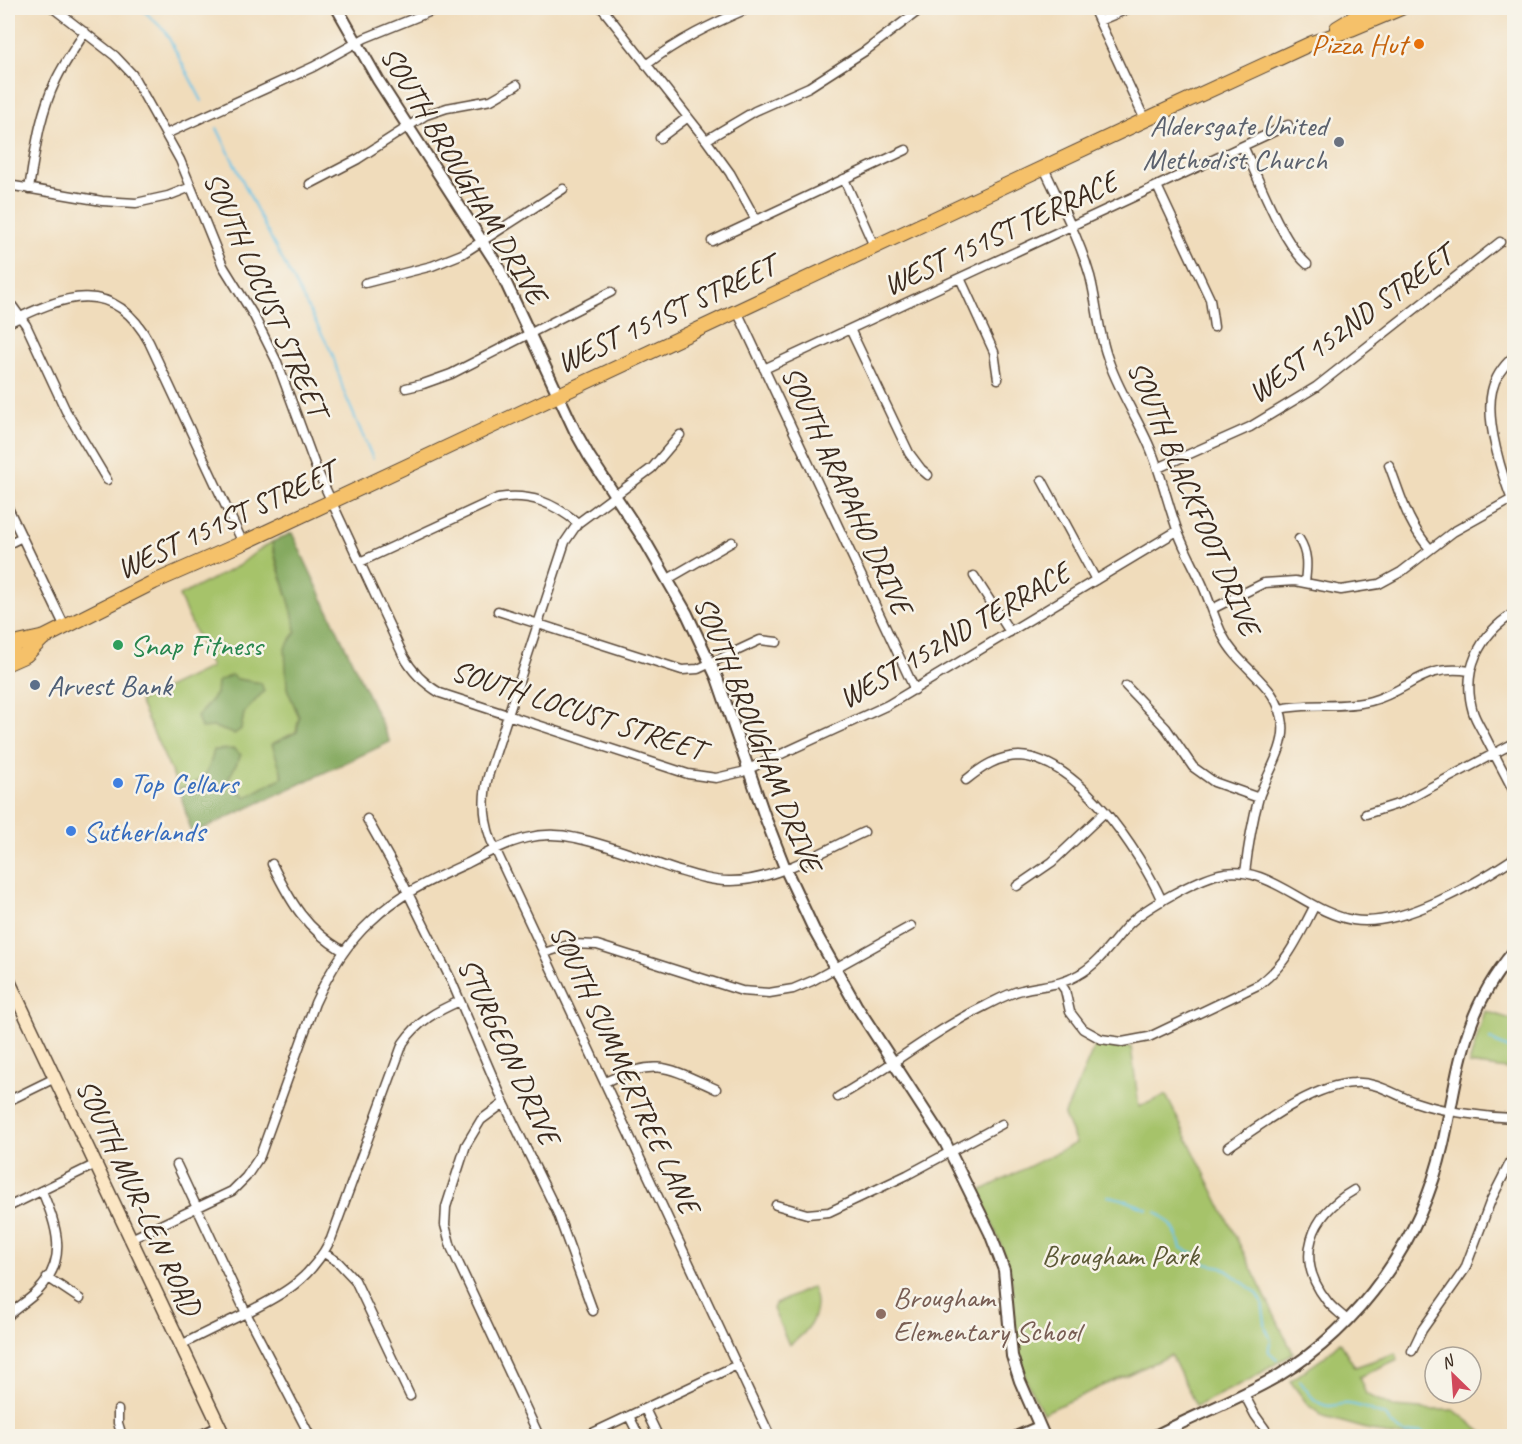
<svg xmlns="http://www.w3.org/2000/svg" width="1522" height="1444" viewBox="0 0 1522 1444" font-family="Caveat,sans-serif">
	<style>
		.green { fill: #a6c36b; stroke: #707644; stroke-width: 1.5; fill-rule: evenodd }
		.forest { fill: #84a95f; stroke: #606a3e; stroke-width: 1.5 }
		.lines { fill: none; stroke-linecap: round; stroke-linejoin: round }
		.stream { stroke: #6bc4e8; stroke-width: 2 }
		.minor-casing { stroke: #564536; stroke-width: 11 }
		.tertiary-casing { stroke: #564536; stroke-width: 14 }
		.secondary-casing { stroke: #564536; stroke-width: 15 }
		.primary-casing { stroke: #564536; stroke-width: 16 }
		.minor { stroke: #fff; stroke-width: 8 }
		.tertiary { stroke: #fff; stroke-width: 10 }
		.secondary { stroke: #fbe6c4; stroke-width: 12 }
		.primary { stroke: #f5c16b; stroke-width: 14 }
		.food-dot { fill: #e8710a; stroke: #f7f3e8; stroke-width: 2 }
		.worship-dot { fill: #6b7280; stroke: #f7f3e8; stroke-width: 2 }
		.leisure-dot { fill: #2e9e5b; stroke: #f7f3e8; stroke-width: 2 }
		.service-dot { fill: #5c6f8a; stroke: #f7f3e8; stroke-width: 2 }
		.shop-dot { fill: #3f7fe0; stroke: #f7f3e8; stroke-width: 2 }
		.education-dot { fill: #8d6e63; stroke: #f7f3e8; stroke-width: 2 }
		.labels { text-anchor: middle; dominant-baseline: central; stroke-width: 5; stroke-linejoin: round; paint-order: stroke }
		.food-label { font-size: 30px; fill: #c56008; stroke: #f7f3e8; text-anchor: end }
		.worship-label { font-size: 30px; fill: #5b616d; stroke: #f7f3e8; text-anchor: end }
		.street-label { font-size: 30px; fill: #3b2a1e; stroke: #f7f3e8 }
		.leisure-label { font-size: 30px; fill: #27864d; stroke: #f7f3e8; text-anchor: start }
		.service-label { font-size: 30px; fill: #4e5e75; stroke: #f7f3e8; text-anchor: start }
		.shop-label { font-size: 30px; fill: #366cbe; stroke: #f7f3e8; text-anchor: start }
		.park-label { font-size: 30px; fill: #5b5835; stroke: #f7f3e8 }
		.education-label { font-size: 30px; fill: #785e54; stroke: #f7f3e8; text-anchor: start }
	</style>
	<rect width="100%" height="100%" fill="#f7f3e8"/>
	<filter id="ink" filterUnits="userSpaceOnUse"><feTurbulence type="fractalNoise" baseFrequency=".0167" numOctaves="2"/><feDisplacementMap in="SourceGraphic" scale="12" xChannelSelector="R" yChannelSelector="G"/><feConvolveMatrix kernelMatrix="1 2 1 2 8 2 1 2 1" color-interpolation-filters="sRGB"/></filter>
	<filter id="wash" filterUnits="userSpaceOnUse"><feTurbulence type="fractalNoise" baseFrequency=".008" numOctaves="4" result="noise"/><feDisplacementMap in="SourceGraphic" scale="24" xChannelSelector="R" yChannelSelector="G"/><feGaussianBlur stdDeviation="1.35" result="paint"/><feColorMatrix in="noise" values="0 0 0 0 0 0 0 0 0 0 0 0 0 0 0 0 0 1.4 0 .05"/><feComposite in="paint" operator="in"/></filter>
	<g filter="url(#wash)">
		<rect width="100%" height="100%" fill="#f0dcbb"/>
		<!-- green -->
		<path class="green" d="M 272,542 L 277,565 L 293,611 L 296,632 L 287,688 L 299,717 L 296,732 L 272,744 L 284,777 L 246,797 L 228,780 L 209,773 L 193,786 L 179,789 L 139,701 L 211,667 L 179,596 L 238,566 L 257,551 ZM 237,679 L 261,683 L 244,713 L 241,729 L 234,734 L 214,727 L 197,717 L 216,694 Z
			M 1485,1011 L 1514,1020 L 1514,1070 L 1469,1064 Z
			M 1096,1043 L 1115,1047 L 1131,1047 L 1139,1107 L 1166,1095 L 1293,1353 L 1251,1379 L 1196,1406 L 1171,1355 L 1043,1413 C 1029,1388 1017,1364 1015,1335 C 1013,1316 1015,1297 1011,1279 C 1004,1248 991,1221 978,1192 L 1076,1143 L 1064,1116 Z
			M 812,1287 C 823,1311 810,1332 789,1345 L 773,1309 L 775,1304 Z
			M 1340,1342 L 1355,1367 L 1396,1353 L 1398,1359 L 1359,1377 L 1366,1394 L 1393,1407 L 1435,1410 L 1454,1410 L 1487,1436 L 1392,1436 L 1324,1417 L 1308,1405 L 1290,1381 L 1323,1358 Z"/>
		<!-- forest -->
		<path class="forest" d="M 292,533 L 390,742 L 192,834 L 179,789 C 205,783 208,774 214,750 L 234,749 L 241,755 L 228,780 L 246,797 L 283,777 L 272,744 L 297,732 L 299,717 L 287,688 L 285,648 L 296,632 C 292,601 278,573 272,542 Z
			M 231,675 L 237,679 L 261,683 L 264,691 L 244,713 L 241,729 L 234,734 L 214,727 L 201,728 L 197,717 L 216,694 L 217,682 Z"/>
		<g class="lines">
			<!-- stream -->
			<path class="stream" d="M 141,8 L 165,31 L 202,101
				M 217,128 L 266,229 L 332,353 L 344,392 L 373,459
				M 1490,1039 L 1514,1052
				M 1108,1196 L 1122,1199 L 1147,1209
				M 1156,1212 C 1171,1221 1177,1232 1181,1248 L 1196,1254 L 1206,1264 L 1222,1267 L 1257,1293 L 1262,1302 L 1266,1329 L 1271,1340 C 1267,1351 1268,1353 1277,1360
				M 1300,1381 C 1308,1392 1315,1405 1329,1406 C 1335,1406 1342,1403 1349,1404 C 1361,1405 1374,1412 1386,1416 L 1391,1424 L 1405,1434 L 1421,1432 L 1430,1436"/>
		</g>
	</g>
	<g filter="url(#ink)">
		<g class="lines">
			<defs>
				<path id="minor" d="M 53,8 L 115,56 L 132,74 L 180,160 L 223,266 L 254,316 L 277,362 L 316,468 L 403,655 C 412,672 423,683 440,693 L 688,774 L 716,778 L 742,772 L 888,705 L 1177,531
					M 602,8 L 706,140 L 730,173 L 756,220
					M 1093,8 L 1145,120
					M 1099,21 L 1130,8
					M 646,65 C 678,40 712,24 749,8
					M 166,134 L 313,67 L 365,38 L 439,8
					M 660,138 L 688,117
					M 706,140 L 755,111 L 809,87 L 865,51 L 922,8
					M 1243,146 C 1259,179 1281,241 1307,264
					M 1044,168 C 1060,203 1079,238 1090,276 C 1097,303 1098,330 1107,356 C 1117,389 1138,418 1151,450 C 1162,477 1168,505 1178,532 C 1185,551 1195,568 1203,586 C 1210,602 1215,620 1223,636 C 1239,669 1279,684 1283,724 C 1286,747 1266,776 1259,797 C 1252,822 1248,847 1245,873
					M 844,179 L 874,246
					M 310,184 L 358,159 L 426,115 L 447,108 L 491,100 L 517,85
					M 8,185 L 102,201 L 136,203 L 168,196 L 191,187
					M 1157,186 L 1210,299 L 1214,327
					M 29,189 C 35,152 39,115 56,80 C 64,63 75,48 85,32
					M 712,241 L 906,150
					M 960,278 L 994,352 L 998,379
					M 365,283 L 432,266 L 462,254 L 563,189
					M 8,300 L 26,325 L 66,411 L 107,480
					M 737,311 L 915,690
					M 8,323 C 62,296 113,275 149,342 L 243,543
					M 850,329 L 909,453 L 921,469 L 928,475
					M 1514,356 C 1504,365 1495,377 1492,391 C 1485,421 1502,476 1514,505
					M 764,369 L 1288,125
					M 406,388 L 423,384 L 451,374 L 611,292
					M 680,435 L 652,468 L 578,523 L 565,542 L 489,773 C 482,796 483,817 491,840 L 770,1436
					M 1389,465 C 1402,498 1406,521 1430,549
					M 1158,468 L 1250,427 L 1316,387 L 1500,242
					M 1042,480 L 1096,580
					M 8,508 L 65,627
					M 1299,539 C 1308,553 1307,566 1305,582
					M 8,544 L 22,537
					M 360,562 L 498,498 C 531,493 553,503 578,523
					M 974,576 L 1010,632
					M 668,579 L 732,542
					M 1212,609 L 1264,583 L 1295,581 L 1341,590 L 1379,584 L 1401,572 L 1453,532 L 1514,498
					M 498,611 L 682,670 L 698,669 L 760,640 L 777,642
					M 1514,613 C 1479,635 1461,671 1473,712 C 1476,721 1482,730 1486,738 C 1495,756 1505,774 1514,792
					M 1126,686 L 1166,728 L 1193,767 L 1214,782 L 1259,798
					M 1279,709 C 1310,702 1341,709 1371,701 C 1413,689 1421,664 1470,671
					M 966,780 C 982,767 998,756 1019,756 C 1078,758 1140,852 1162,901
					M 1366,814 L 1401,803 L 1514,743
					M 367,819 L 402,881 L 451,980 L 504,1103 L 557,1212 L 593,1311
					M 272,864 C 291,903 306,929 343,951
					M 1017,886 L 1052,862 L 1105,812
					M 544,953 L 572,944 L 597,945 L 742,991 L 769,993 L 793,989 L 812,981 L 911,926
					M 1060,983 L 1065,990 L 1070,1012 L 1083,1029 L 1101,1039 L 1122,1042 L 1149,1037 L 1260,984 C 1288,962 1298,938 1314,907
					M 605,1082 C 657,1058 666,1066 716,1089
					M 838,1097 C 888,1069 933,1031 985,1006 C 997,1000 1009,993 1022,990 C 1041,985 1060,986 1078,975 C 1100,963 1112,942 1129,924 C 1146,907 1196,880 1219,874 C 1267,862 1307,913 1353,920 C 1401,928 1475,884 1514,858
					M 8,1101 L 55,1078
					M 504,1103 L 481,1120 L 466,1145 L 446,1207 L 445,1225 L 451,1247 L 539,1436
					M 1228,1147 C 1262,1124 1312,1085 1354,1083 C 1376,1081 1395,1095 1415,1102 C 1444,1112 1484,1117 1514,1118
					M 177,1165 L 246,1313 L 310,1436
					M 776,1205 L 807,1214 L 829,1212 L 907,1175 L 1002,1124
					M 8,1207 L 96,1164
					M 131,1239 L 232,1191 L 246,1177 L 260,1156 L 315,1003 C 329,972 346,944 371,921 C 399,894 433,879 468,863 C 487,853 506,843 526,838 C 542,834 560,834 576,838 C 610,845 643,859 676,870 C 693,875 711,881 729,881 C 774,882 824,850 864,832
					M 324,1253 L 338,1262 L 355,1280 L 410,1396
					M 47,1277 L 80,1299
					M 8,1316 C 17,1307 28,1301 37,1292 C 69,1260 57,1227 42,1191
					M 1347,1320 C 1341,1314 1332,1308 1327,1301 C 1293,1258 1311,1215 1354,1190
					M 181,1345 C 202,1334 223,1324 244,1314 C 284,1294 310,1280 331,1239 L 403,1043 C 418,1021 437,1011 460,1001
					M 1412,1351 L 1422,1330 L 1465,1269 L 1491,1200 L 1514,1155
					M 1244,1394 L 1255,1415 L 1270,1436
					M 645,1409 L 658,1436
					M 118,1410 L 118,1423 L 122,1436
					M 629,1416 L 639,1436
					M 586,1436 L 737,1365"/>
				<path id="tertiary" d="M 337,8 L 378,80 L 498,266 L 575,431 L 589,456 L 645,541 L 687,614 L 717,678 L 765,817 L 785,868 L 815,932 L 856,1005 L 945,1142 L 990,1233 L 1004,1270 L 1012,1356 L 1020,1381 L 1044,1436
					M 201,1436 L 220,1427
					M 1018,1436 L 1039,1427
					M 1155,1436 C 1196,1415 1238,1399 1278,1376 C 1361,1326 1422,1239 1443,1144 C 1460,1068 1461,1014 1514,951"/>
				<path id="secondary" d="M 8,979 L 224,1436"/>
				<path id="primary" d="M 1337,28 L 1370,8
					M 8,648 L 18,643 L 45,637 L 154,582 L 243,543 L 1145,120 L 1312,43 L 1351,29 L 1401,8
					M 8,663 L 26,655 L 43,638"/>
			</defs>
			<!-- minor casing -->
			<use href="#minor" class="minor-casing"/>
			<!-- tertiary casing -->
			<use href="#tertiary" class="tertiary-casing"/>
			<!-- secondary casing -->
			<use href="#secondary" class="secondary-casing"/>
			<!-- primary casing -->
			<use href="#primary" class="primary-casing"/>
			<!-- minor -->
			<use href="#minor" class="minor"/>
			<!-- tertiary -->
			<use href="#tertiary" class="tertiary"/>
			<!-- secondary -->
			<use href="#secondary" class="secondary"/>
			<!-- primary -->
			<use href="#primary" class="primary"/>
		</g>
	</g>
	<!-- markers -->
	<circle class="food-dot" cx="1419" cy="44" r="6"/>
	<circle class="worship-dot" cx="1339" cy="142" r="6"/>
	<circle class="leisure-dot" cx="118" cy="645" r="6"/>
	<circle class="service-dot" cx="35" cy="685" r="6"/>
	<g class="shop-dot">
		<circle cx="118" cy="783" r="6"/>
		<circle cx="71" cy="831" r="6"/>
	</g>
	<circle class="education-dot" cx="881" cy="1314" r="6"/>
	<g class="labels">
		<!-- food labels -->
		<g class="food-label">
			<text x="1407" y="44">Pizza Hut</text>
		</g>
		<!-- worship labels -->
		<g class="worship-label">
			<text x="1327" y="125">Aldersgate United<tspan x="1327" dy="34">Methodist Church</tspan></text>
		</g>
		<!-- street labels -->
		<g class="street-label">
			<text transform="translate(464 175) rotate(59)">SOUTH BROUGHAM DRIVE</text>
			<text transform="translate(1000 233) rotate(-25)">WEST 151ST TERRACE</text>
			<text transform="translate(266 294) rotate(66)">SOUTH LOCUST STREET</text>
			<text transform="translate(666 314) rotate(-25)">WEST 151ST STREET</text>
			<text transform="translate(1350 324) rotate(-36)">WEST 152ND STREET</text>
			<text transform="translate(847 490) rotate(65)">SOUTH ARAPAHO DRIVE</text>
			<text transform="translate(1194 498) rotate(67)">SOUTH BLACKFOOT DRIVE</text>
			<text transform="translate(226 520) rotate(-25)">WEST 151ST STREET</text>
			<text transform="translate(954 635) rotate(-30)">WEST 152ND TERRACE</text>
			<text transform="translate(578 710) rotate(18)">SOUTH LOCUST STREET</text>
			<text transform="translate(758 734) rotate(68)">SOUTH BROUGHAM DRIVE</text>
			<text transform="translate(509 1051) rotate(65)">STURGEON DRIVE</text>
			<text transform="translate(625 1069) rotate(65)">SOUTH SUMMERTREE LANE</text>
			<text transform="translate(139 1197) rotate(65)">SOUTH MUR-LEN ROAD</text>
		</g>
		<!-- leisure labels -->
		<g class="leisure-label">
			<text x="130" y="645">Snap Fitness</text>
		</g>
		<!-- service labels -->
		<g class="service-label">
			<text x="47" y="685">Arvest Bank</text>
		</g>
		<!-- shop labels -->
		<g class="shop-label">
			<text x="130" y="783">Top Cellars</text>
			<text x="83" y="831">Sutherlands</text>
		</g>
		<!-- park labels -->
		<g class="park-label">
			<text x="1120" y="1255">Brougham Park</text>
		</g>
		<!-- education labels -->
		<g class="education-label">
			<text x="893" y="1297">Brougham<tspan x="893" dy="34">Elementary School</tspan></text>
		</g>
	</g>
	<!-- margin -->
	<rect width="1522" height="1444" fill="none" stroke="#f7f3e8" stroke-width="30"/>
	<!-- north arrow -->
	<g transform="translate(1453 1375) rotate(335)"><circle r="28" fill="#f7f3e8" stroke="#aca397" stroke-width="1.5"/>
	<path d="M0-4.5L10 22L0 15L-10 22Z" fill="#d1495b"/>
	<text y="-9" font-size="16" font-weight="bold" text-anchor="middle" fill="#3b2a1e">N</text>
	</g>
</svg>
